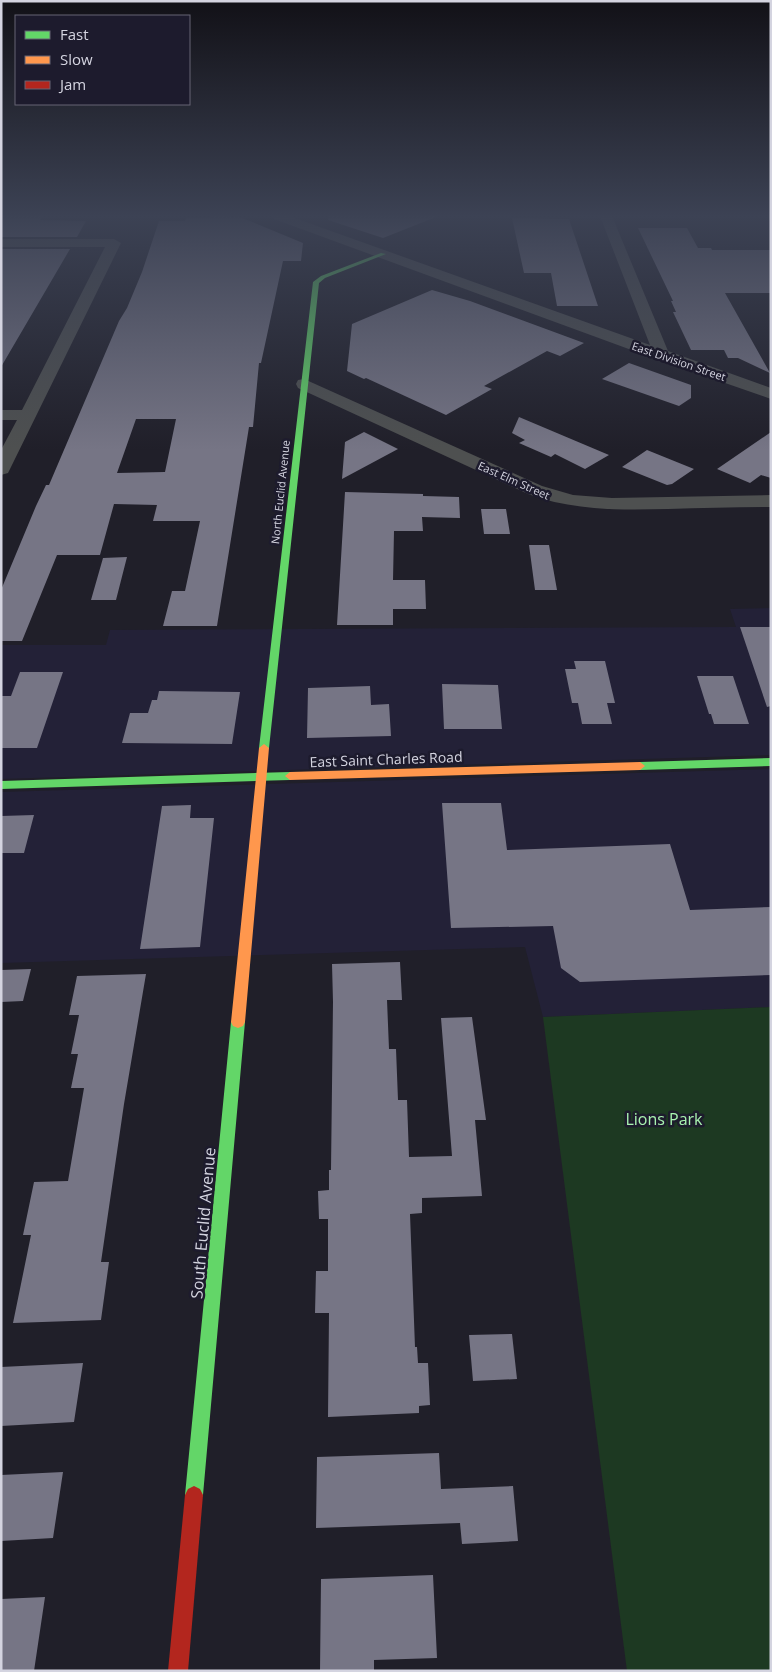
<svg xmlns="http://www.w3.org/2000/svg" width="772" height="1672" viewBox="0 0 772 1672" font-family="'Open Sans',sans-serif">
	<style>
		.built { fill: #232137 }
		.green { fill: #1d3922 }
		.building { fill: #767585; fill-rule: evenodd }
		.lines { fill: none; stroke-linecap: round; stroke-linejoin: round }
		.street { fill: #4e5050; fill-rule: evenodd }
		.fast { fill: #63d668; fill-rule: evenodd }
		.slow { fill: #ff974d; fill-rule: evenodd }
		.jam { fill: #b3261e; fill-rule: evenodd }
		.labels { text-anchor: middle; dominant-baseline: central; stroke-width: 5; stroke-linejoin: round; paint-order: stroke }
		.far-street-label { font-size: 11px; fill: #d4d4e0; stroke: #1d1b2d }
		.street-label { font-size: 14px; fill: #d4d4e0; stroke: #1d1b2d }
		.near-park-label { font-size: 16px; fill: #a8f2b0; stroke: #1d1b2d }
		.near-street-label { font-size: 16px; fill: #d4d4e0; stroke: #1d1b2d }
	</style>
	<rect width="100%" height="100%" fill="#201f29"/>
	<!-- built -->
	<path class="built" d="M 771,608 L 771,755 L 1,779 L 1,645 L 106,645 L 110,630 L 736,627 L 730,609 Z
		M 771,769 L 771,1007 L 543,1017 L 525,947 L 1,963 L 1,792 Z"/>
	<!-- green -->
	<path class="green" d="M 771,1007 L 771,1671 L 627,1671 L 543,1017 Z"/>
	<!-- building -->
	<path class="building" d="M 1,216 L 43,216 L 40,220 L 86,221 L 77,237 L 1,237 Z
		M 212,216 L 240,217 L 303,243 L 301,261 L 283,261 L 261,363 L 259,363 L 253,427 L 249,427 L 217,626 L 163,626 L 172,591 L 185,591 L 200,521 L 153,521 L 157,505 L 114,504 L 100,555 L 57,555 L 22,641 L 1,641 L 1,590 L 36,506 L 46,485 L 49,485 L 119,321 L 127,308 L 142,272 L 159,221 L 185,221 L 187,217 L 209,218 ZM 136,419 L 176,419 L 165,472 L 117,473 Z
		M 329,216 L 435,216 L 436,217 L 383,238 L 328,220 Z
		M 512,218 L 569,219 L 598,306 L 557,306 L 551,273 L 524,273 Z
		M 638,228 L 687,228 L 698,248 L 711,248 L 712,250 L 771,250 L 771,293 L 725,293 L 770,373 L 738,358 L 728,358 L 724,350 L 691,350 L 673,312 L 676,312 L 671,301 L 673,301 Z
		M 1,249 L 70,249 L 1,367 Z
		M 432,290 L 470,301 L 584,343 L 560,356 L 547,351 L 484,386 L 492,389 L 446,415 L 366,378 L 364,379 L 347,371 L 352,324 Z
		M 629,363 L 691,385 L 691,398 L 679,406 L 602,379 Z
		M 519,417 L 609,455 L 585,469 L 555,454 L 551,457 L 519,443 L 525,440 L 512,433 Z
		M 364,432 L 398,449 L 342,479 L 345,442 Z
		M 771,432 L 771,478 L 761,475 L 750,483 L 717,469 Z
		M 647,450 L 694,469 L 672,484 L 667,485 L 622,467 Z
		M 345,492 L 423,494 L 423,496 L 459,497 L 460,518 L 422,517 L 423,531 L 394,531 L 393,580 L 425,580 L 426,609 L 393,609 L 393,625 L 337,625 Z
		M 481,509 L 506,509 L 510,534 L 484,534 Z
		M 529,545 L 549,545 L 557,590 L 535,590 Z
		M 127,557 L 116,600 L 91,600 L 103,558 Z
		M 740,627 L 771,627 L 771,706 L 767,707 Z
		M 574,661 L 605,661 L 615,703 L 607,703 L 612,724 L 582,724 L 578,703 L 572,703 L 565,669 L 576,669 Z
		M 20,672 L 63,672 L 37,748 L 1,748 L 1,696 L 11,696 Z
		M 697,676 L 733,676 L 749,724 L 714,724 L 711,714 L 709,714 Z
		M 442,684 L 498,685 L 502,729 L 444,729 Z
		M 370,686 L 371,705 L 389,704 L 391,736 L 307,738 L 308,688 Z
		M 159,691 L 240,692 L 232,744 L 122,743 L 130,713 L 148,713 L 152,700 L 157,700 Z
		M 442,803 L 501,803 L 507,850 L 670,844 L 690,910 L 771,907 L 771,975 L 580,982 L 561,968 L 553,926 L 451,928 Z
		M 191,805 L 190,818 L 214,818 L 200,947 L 140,949 L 162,806 Z
		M 34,815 L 24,853 L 1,853 L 1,816 Z
		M 400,962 L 402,1000 L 387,1000 L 389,1049 L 396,1049 L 398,1100 L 407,1100 L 409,1157 L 452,1156 L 441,1018 L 472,1017 L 486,1120 L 475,1120 L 482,1196 L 422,1198 L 422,1213 L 410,1214 L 415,1347 L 417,1347 L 418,1363 L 428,1363 L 430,1405 L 419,1406 L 419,1413 L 328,1417 L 329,1313 L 315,1313 L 316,1271 L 328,1271 L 328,1219 L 319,1219 L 318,1191 L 329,1190 L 329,1170 L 331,1170 L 333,1002 L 332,964 Z
		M 31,969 L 23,1001 L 1,1002 L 1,970 Z
		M 146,974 L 124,1104 L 101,1262 L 109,1262 L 101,1320 L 13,1323 L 31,1235 L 23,1235 L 34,1182 L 68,1181 L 84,1088 L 71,1088 L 78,1054 L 71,1054 L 79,1015 L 69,1015 L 77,976 Z
		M 512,1334 L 517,1379 L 473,1381 L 469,1335 Z
		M 83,1363 L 74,1422 L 1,1426 L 1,1367 Z
		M 439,1453 L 441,1489 L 513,1486 L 518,1541 L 462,1544 L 460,1523 L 316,1528 L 317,1457 Z
		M 63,1472 L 53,1538 L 1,1541 L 1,1475 Z
		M 433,1575 L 437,1658 L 374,1660 L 374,1671 L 320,1671 L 321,1579 Z
		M 45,1597 L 34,1671 L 1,1671 L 1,1599 Z"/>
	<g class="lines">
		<!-- street -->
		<path class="street" d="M 272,216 L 289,216 L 650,345 L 600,216 L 612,216 L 668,351 L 771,388 L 771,399 L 656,359 L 274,219 Z
			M 1,239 L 114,239 L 121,243 L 10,469 L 8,473 L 1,475 L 1,450 L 17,420 L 1,420 L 1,410 L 22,410 L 105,247 L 1,247 Z
			M 304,379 L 542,486 L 573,495 L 612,498 L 771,495 L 771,507 C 736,507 702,508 668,509 C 620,510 574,511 528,494 L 298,388 L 296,384 L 298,380 Z"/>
		<!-- fast -->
		<path class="fast" d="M 381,253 L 386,254 L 325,278 L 319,283 L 269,748 L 264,752 L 259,748 L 313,282 L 321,276 Z
			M 771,758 L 771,766 L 640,770 L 635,766 L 640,762 Z
			M 290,772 L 295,776 L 290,780 L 1,789 L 1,781 Z
			M 238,1016 L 243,1018 L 245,1022 L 203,1495 L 200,1501 L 194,1504 L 188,1501 L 185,1495 L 231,1022 L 233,1018 Z"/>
		<!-- slow -->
		<path class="slow" d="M 264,744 L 269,748 L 245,1022 L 243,1026 L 238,1028 L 233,1026 L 231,1022 L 259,748 Z
			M 640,762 L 645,766 L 640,770 L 290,780 L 285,776 L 290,772 Z"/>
		<!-- jam -->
		<path class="jam" d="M 194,1486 L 200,1489 L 203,1495 L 188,1671 L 168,1671 L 185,1495 L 188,1489 Z"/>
	</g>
	<!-- sky -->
	<linearGradient id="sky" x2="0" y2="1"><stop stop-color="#121117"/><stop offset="0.48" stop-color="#3c4254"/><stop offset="1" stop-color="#3c4254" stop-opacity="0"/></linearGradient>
	<rect width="772" height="450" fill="url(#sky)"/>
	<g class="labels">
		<!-- far-street labels -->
		<g class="far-street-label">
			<text transform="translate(679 361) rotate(19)">East Division Street</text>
			<text transform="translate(514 480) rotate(24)">East Elm Street</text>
			<text transform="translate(280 492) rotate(-84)">North Euclid Avenue</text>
		</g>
		<!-- street labels -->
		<g class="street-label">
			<text transform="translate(386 759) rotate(-2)">East Saint Charles Road</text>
		</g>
		<!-- near-park labels -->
		<g class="near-park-label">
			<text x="664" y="1119">Lions Park</text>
		</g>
		<!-- near-street labels -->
		<g class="near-street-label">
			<text transform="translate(203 1223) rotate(-85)">South Euclid Avenue</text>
		</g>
	</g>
	<!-- border -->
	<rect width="772" height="1672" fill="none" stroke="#d4d4e0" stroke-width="5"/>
	<!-- legend -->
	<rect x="15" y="15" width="175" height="90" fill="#1d1b2d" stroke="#666575"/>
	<rect x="25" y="31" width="25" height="8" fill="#63d668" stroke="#666575"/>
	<text x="60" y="40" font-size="15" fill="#d4d4e0">Fast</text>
	<rect x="25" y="56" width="25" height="8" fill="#ff974d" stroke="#666575"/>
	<text x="60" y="65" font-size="15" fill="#d4d4e0">Slow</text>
	<rect x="25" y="81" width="25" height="8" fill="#b3261e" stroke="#666575"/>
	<text x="60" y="90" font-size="15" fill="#d4d4e0">Jam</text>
</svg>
